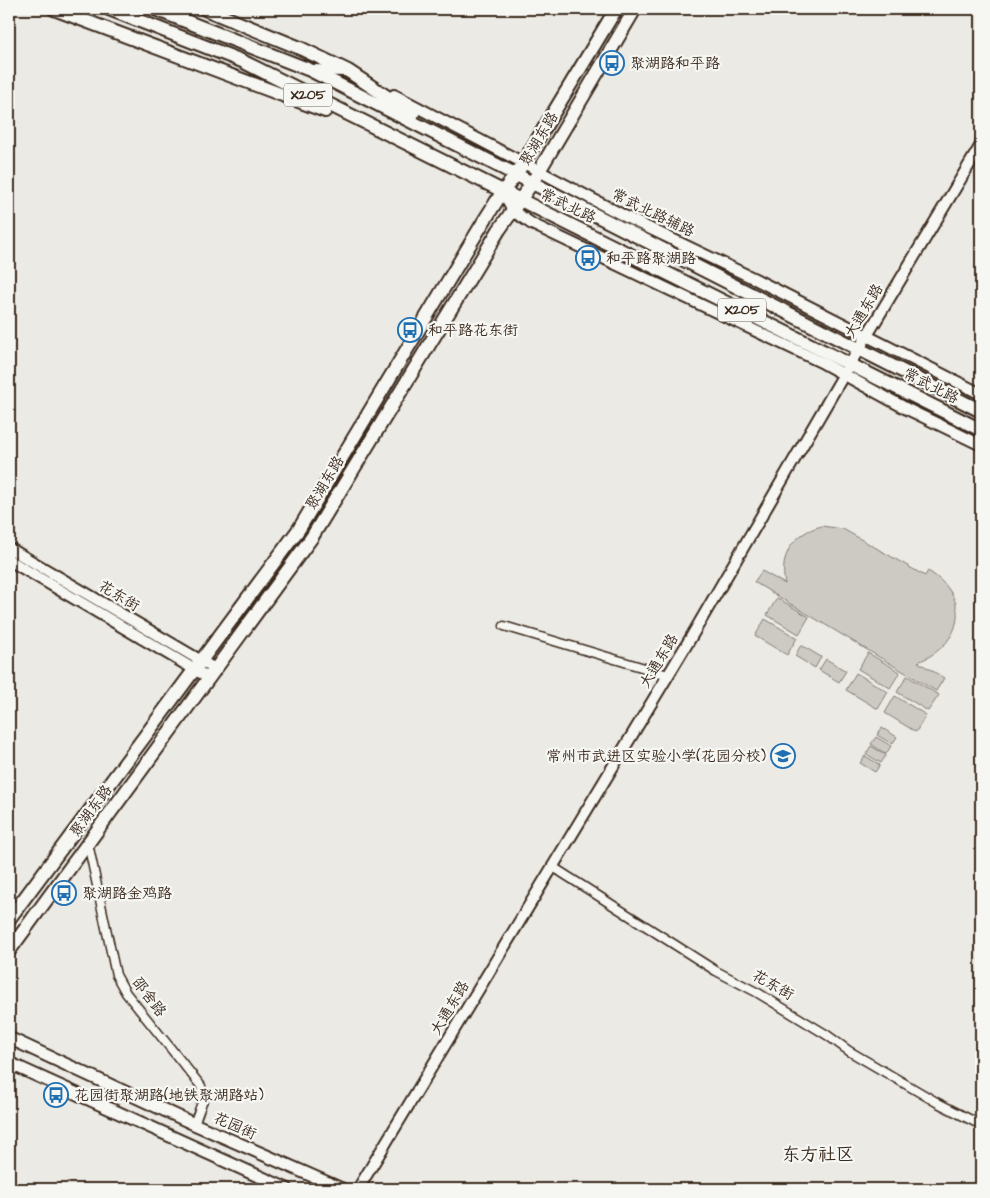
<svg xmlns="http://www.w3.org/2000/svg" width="990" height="1198" viewBox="0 0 990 1198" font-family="'Architects Daughter','LXGW WenKai TC',sans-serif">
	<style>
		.grass { fill: #cdcac4; stroke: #847a71 }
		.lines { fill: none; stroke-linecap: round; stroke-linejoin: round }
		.minor-casing { stroke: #3b2a1e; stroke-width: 11 }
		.tertiary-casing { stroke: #3b2a1e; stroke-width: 14 }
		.secondary-casing { stroke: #3b2a1e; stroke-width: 15 }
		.primary-casing { stroke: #3b2a1e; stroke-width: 16 }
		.minor { stroke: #f6f6f2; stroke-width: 8 }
		.tertiary { stroke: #f6f6f2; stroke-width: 10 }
		.secondary { stroke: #f6f6f2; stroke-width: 11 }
		.primary { stroke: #f6f6f2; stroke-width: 12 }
		.labels { text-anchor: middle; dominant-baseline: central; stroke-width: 4.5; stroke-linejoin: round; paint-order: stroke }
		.shield { fill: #f6f6f2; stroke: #73675e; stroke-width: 1 }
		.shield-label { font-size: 14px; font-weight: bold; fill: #3b2a1e }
		.poi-label { font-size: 15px; fill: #3b2a1e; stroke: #f6f6f2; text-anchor: start }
		.street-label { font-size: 15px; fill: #3b2a1e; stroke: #f6f6f2 }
		.quarter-label { font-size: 18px; fill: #3b2a1e; stroke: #f6f6f2 }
	</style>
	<rect width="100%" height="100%" fill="#ebeae5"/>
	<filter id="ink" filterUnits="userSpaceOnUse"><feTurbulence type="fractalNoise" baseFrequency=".02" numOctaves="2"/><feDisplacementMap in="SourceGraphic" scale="10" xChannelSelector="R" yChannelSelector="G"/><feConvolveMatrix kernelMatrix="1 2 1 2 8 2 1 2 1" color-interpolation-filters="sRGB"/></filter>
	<g filter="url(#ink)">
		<!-- grass -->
		<path class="grass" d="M 822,526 L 843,529 L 925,576 L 928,571 C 973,598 963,644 918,662 L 944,678 L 936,691 L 754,582 L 762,571 L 785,584 C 779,555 793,533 822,526 Z
			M 777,598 L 809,617 L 799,634 L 767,615 Z
			M 765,619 L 797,638 L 787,655 L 755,636 Z
			M 801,645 L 821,657 L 815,668 L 795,656 Z
			M 868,653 L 900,672 L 890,688 L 858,669 Z
			M 826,659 L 846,671 L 839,682 L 819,670 Z
			M 856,673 L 888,692 L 878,709 L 846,690 Z
			M 907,676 L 939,695 L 928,711 L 897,692 Z
			M 895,696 L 926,715 L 916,732 L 885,713 Z
			M 882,728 L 897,737 L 892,744 L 877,735 Z
			M 876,737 L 891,746 L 886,754 L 871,744 Z
			M 871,746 L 886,755 L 881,763 L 866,754 Z
			M 865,756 L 880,765 L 875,772 L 860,763 Z"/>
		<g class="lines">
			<defs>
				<path id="minor" d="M 504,626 L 668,675
					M 88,843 L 116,975 L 126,993 L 201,1086 L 203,1100 L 194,1124
					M 553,867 L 716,971 L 758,993 L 827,1035 L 849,1051 L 938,1103 L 981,1125"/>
				<path id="tertiary" d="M 312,70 L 345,71
					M 394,95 L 632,220 L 753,278 L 981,394
					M 503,191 L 513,211 L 532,224 L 823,363 L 907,409 L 981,445
					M 9,548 L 215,669
					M 9,560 L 209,678
					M 358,1189 L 690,639 L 844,374 L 981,145"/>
				<path id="secondary" d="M 9,1038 L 194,1124 L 342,1189
					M 9,1063 L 287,1189"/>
				<path id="primary" d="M 54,9 L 325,111
					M 109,9 L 242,61 L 981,430
					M 155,9 L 310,70 L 981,411
					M 205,9 L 300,48 L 348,71 L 413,114
					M 9,919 L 299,529 L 484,221 L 503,191 L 516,175 L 616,9
					M 9,951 L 312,537 L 499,230 L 532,183 L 635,9"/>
			</defs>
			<!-- minor casing -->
			<use href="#minor" class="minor-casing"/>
			<!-- tertiary casing -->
			<use href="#tertiary" class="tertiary-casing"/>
			<!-- secondary casing -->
			<use href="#secondary" class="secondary-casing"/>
			<!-- primary casing -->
			<use href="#primary" class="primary-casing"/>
			<!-- minor -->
			<use href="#minor" class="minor"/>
			<!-- tertiary -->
			<use href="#tertiary" class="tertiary"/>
			<!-- secondary -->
			<use href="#secondary" class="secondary"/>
			<!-- primary -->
			<use href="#primary" class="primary"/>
		</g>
	</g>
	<!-- icons -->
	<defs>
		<symbol id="bus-ring" viewBox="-11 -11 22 22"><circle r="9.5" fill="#f6f6f2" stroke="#1f6fb2" stroke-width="1.5"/><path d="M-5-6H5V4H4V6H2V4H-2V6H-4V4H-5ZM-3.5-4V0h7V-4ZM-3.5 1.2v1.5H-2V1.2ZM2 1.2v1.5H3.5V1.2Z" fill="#1f6fb2"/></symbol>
		<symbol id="school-ring" viewBox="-11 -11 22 22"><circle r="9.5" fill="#f6f6f2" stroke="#1f6fb2" stroke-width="1.5"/><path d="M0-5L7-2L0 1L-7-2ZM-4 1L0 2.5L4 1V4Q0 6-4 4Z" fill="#1f6fb2"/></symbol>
	</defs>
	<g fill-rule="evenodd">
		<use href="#bus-ring" x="598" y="49" width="28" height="28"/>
		<use href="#bus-ring" x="574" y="244" width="28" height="28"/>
		<use href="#bus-ring" x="396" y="316" width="28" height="28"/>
		<use href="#school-ring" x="769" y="742" width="28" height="28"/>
		<use href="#bus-ring" x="50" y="879" width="28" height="28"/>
		<use href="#bus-ring" x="42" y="1081" width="28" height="28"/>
	</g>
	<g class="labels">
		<!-- shield labels -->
		<g class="shield">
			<rect x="284" y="83.5" width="48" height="23" rx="4"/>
			<rect x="718" y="298.5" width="48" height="23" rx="4"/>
		</g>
		<g class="shield-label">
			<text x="308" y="95">X205</text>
			<text x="742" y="310">X205</text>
		</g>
		<!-- poi labels -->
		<g class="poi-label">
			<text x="630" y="63">聚湖路和平路</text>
			<text x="606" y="258">和平路聚湖路</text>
			<text x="428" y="330">和平路花东街</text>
			<text x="766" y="756" text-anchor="end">常州市武进区实验小学(花园分校)</text>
			<text x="82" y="893">聚湖路金鸡路</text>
			<text x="74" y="1095">花园街聚湖路(地铁聚湖路站)</text>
		</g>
		<!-- street labels -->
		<g class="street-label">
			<text transform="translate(539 139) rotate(-59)">聚湖东路</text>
			<text transform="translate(568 206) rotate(26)">常武北路</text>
			<text transform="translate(653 213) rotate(26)">常武北路辅路</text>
			<text transform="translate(864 311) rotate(-59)">大通东路</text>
			<text transform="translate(931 386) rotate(27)">常武北路</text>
			<text transform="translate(325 483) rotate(-59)">聚湖东路</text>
			<text transform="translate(119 596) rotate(31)">花东街</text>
			<text transform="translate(659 661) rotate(-59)">大通东路</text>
			<text transform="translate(91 811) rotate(-54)">聚湖东路</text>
			<text transform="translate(773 985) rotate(30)">花东街</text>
			<text transform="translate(149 997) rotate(53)">邵舍路</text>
			<text transform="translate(450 1008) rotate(-59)">大通东路</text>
			<text transform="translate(235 1126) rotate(24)">花园街</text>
		</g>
		<!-- quarter labels -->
		<g class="quarter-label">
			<text x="818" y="1154">东方社区</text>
		</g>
	</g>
	<!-- margin -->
	<rect width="990" height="1198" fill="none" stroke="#f6f6f2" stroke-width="30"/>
	<rect x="15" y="15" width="960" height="1168" fill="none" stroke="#3b2a1e" stroke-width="2" filter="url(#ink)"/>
</svg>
